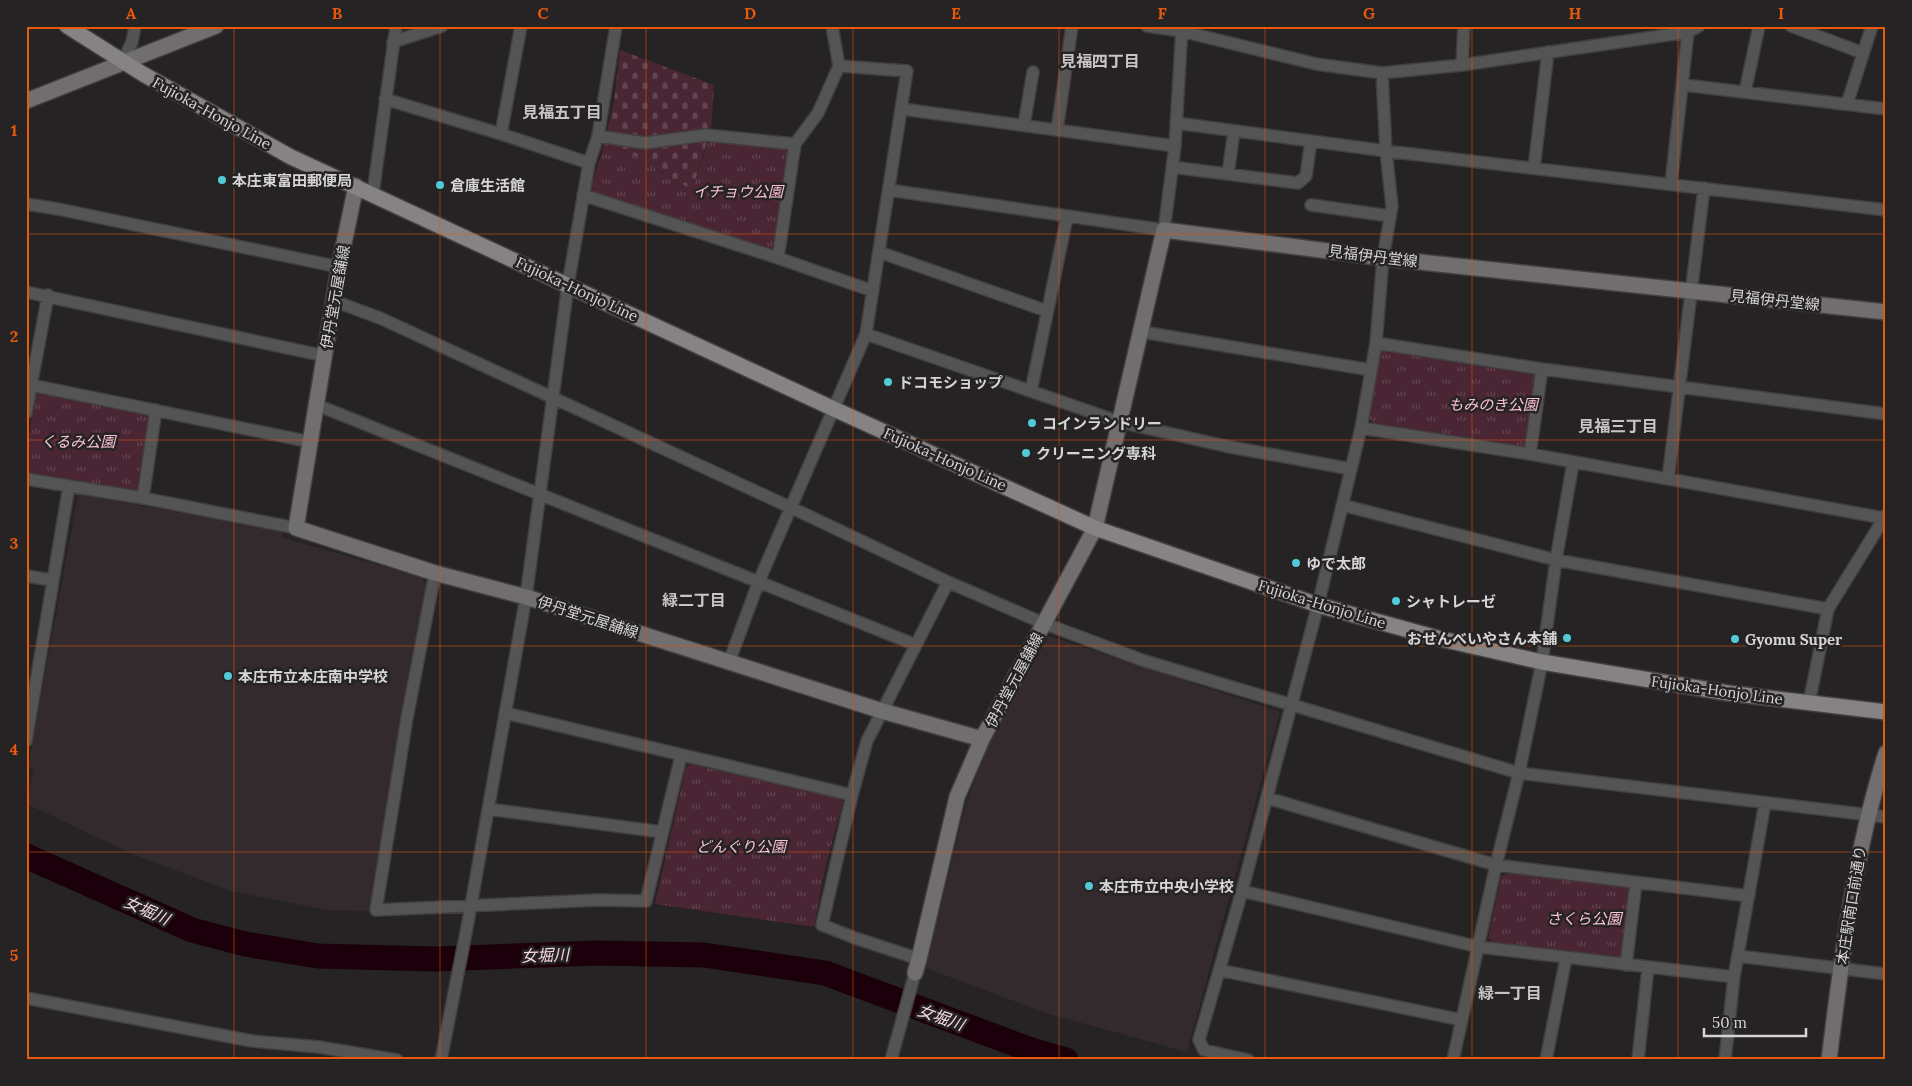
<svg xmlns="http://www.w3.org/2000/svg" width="1912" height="1086" viewBox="0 0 1912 1086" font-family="Lora,'Noto Sans JP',serif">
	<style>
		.built { fill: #332a2d }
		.cemetery { fill: url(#cemetery-stones) }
		.park { fill: url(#park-tufts) }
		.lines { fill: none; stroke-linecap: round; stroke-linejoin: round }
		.river { stroke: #1b000b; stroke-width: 25 }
		.street-casing { stroke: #423f40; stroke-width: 14 }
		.secondary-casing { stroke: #423f40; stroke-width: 18 }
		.primary-casing { stroke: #423f40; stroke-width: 18 }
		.street { stroke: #555454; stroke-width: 11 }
		.secondary { stroke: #716e6f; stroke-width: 15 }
		.primary { stroke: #868384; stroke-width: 15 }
		.grid { fill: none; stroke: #e8590c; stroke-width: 1; stroke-opacity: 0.55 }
		.poi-dot { fill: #52cbd8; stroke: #262324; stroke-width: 2 }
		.labels { text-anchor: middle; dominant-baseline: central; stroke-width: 5; stroke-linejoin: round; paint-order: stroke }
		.street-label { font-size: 15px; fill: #d6d4d5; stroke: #262324 }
		.poi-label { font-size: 15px; font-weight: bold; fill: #d6d4d5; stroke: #262324; text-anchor: start }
		.park-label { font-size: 15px; font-style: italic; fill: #fac0d5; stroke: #262324 }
		.neighbourhood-label { font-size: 16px; font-weight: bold; fill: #c7c4c5; stroke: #262324 }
		.water-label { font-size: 16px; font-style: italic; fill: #f8d9e4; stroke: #262324 }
		.neatline { fill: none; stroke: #e8590c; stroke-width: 2 }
		.grid-label { font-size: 16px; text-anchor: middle; font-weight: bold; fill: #e8590c }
	</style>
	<defs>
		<pattern id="cemetery-stones" width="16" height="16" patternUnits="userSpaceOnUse" patternTransform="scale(1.25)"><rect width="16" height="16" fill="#4a2534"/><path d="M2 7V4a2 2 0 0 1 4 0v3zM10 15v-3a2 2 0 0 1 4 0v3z" fill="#634450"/></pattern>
		<pattern id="park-tufts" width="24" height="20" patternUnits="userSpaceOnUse" patternTransform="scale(1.25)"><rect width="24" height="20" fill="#4a2534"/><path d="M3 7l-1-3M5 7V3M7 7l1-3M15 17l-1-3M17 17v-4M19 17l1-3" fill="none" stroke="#634450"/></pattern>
	</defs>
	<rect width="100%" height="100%" fill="#262324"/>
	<!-- built -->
	<path class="built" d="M 78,494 L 281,531 L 283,538 L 421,577 L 426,585 L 371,911 L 327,910 L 234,892 L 130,853 L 27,804 L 33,769 L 28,768 Z
		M 1049,636 L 1280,712 L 1187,1052 L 1049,1014 L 926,968 L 966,804 L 995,727 Z"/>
	<!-- cemetery -->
	<path class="cemetery" d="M 620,50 L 714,85 L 711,130 L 692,190 L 626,151 L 604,145 L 614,101 Z"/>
	<!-- park -->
	<path class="park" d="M 709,140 L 785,146 L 789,151 L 774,252 L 596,193 L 591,188 L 604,145 L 626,151 L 692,190 Z
		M 1385,349 L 1532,372 L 1537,378 L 1526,445 L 1524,448 L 1375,425 L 1370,419 L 1378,352 Z
		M 41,393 L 147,414 L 150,418 L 140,488 L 136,492 L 27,474 L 26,456 L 35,396 Z
		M 690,764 L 839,798 L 843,801 L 825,869 L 814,927 L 655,904 L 686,767 Z
		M 1508,873 L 1628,887 L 1631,894 L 1623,956 L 1619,959 L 1494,942 L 1488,938 L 1501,876 Z"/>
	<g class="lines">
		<!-- river -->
		<path class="river" d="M 26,856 L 192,930 L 245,944 L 318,956 L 435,959 L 597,953 L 704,955 L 825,973 L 1031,1050 L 1066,1060"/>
		<defs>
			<path id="street" d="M 1147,26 L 1181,31 L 1316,64 L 1382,73 L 1462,65 L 1688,32 L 1699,26
				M 1791,26 L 1863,53
				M 393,42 L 442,26
				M 122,63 L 132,42 L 135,26
				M 1462,65 L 1464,26
				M 1684,85 L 1886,109
				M 1745,92 L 1759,26
				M 385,99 L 501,134 L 589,163
				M 1847,104 L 1872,26
				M 902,109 L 1175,146
				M 1176,123 L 1386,151 L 1886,210
				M 1024,125 L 1033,72
				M 1057,130 L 1072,26
				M 501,134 L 521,26
				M 598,136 L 645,143 L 706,135 L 795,144
				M 1172,167 L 1298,183 L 1306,176 L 1311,141
				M 1534,168 L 1548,52
				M 1228,174 L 1234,131
				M 1671,184 L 1688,32
				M 889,190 L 1164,230 L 1175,146 L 1182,26
				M 373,193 L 396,26
				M 583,195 L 778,258 L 873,291
				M 26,204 L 58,209 L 339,267
				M 1311,205 L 1390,216
				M 879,252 L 1047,311
				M 778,258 L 795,144 L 818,113 L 839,66 L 832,26
				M 26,292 L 325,356
				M 334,301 L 380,318 L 792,508 L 948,582 L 1043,623 L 1142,660 L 1519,773 L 1886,817
				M 1142,332 L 1371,370
				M 866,334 L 1120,422 L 1225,446 L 1351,469
				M 1376,343 L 1542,369 L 1886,414
				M 31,385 L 311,442
				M 1031,391 L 1067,217
				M 317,405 L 916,645
				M 26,413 L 48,295
				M 1361,428 L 1530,454 L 1884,518
				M 1530,454 L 1542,369
				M 26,479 L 143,498 L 296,528
				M 1668,479 L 1704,188
				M 143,498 L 156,410
				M 1342,505 L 1556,560 L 1828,609
				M 435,573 L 407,718 L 376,910 L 599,900 L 646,901 L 681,756
				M 26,576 L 52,580
				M 729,662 L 759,581 L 866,334 L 907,71 L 839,66
				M 1809,703 L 1828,609 L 1886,515
				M 505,713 L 852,795
				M 26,741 L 69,486
				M 1267,798 L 1496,865 L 1749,896
				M 488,809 L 662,832
				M 1242,891 L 1479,947 L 1734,977
				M 1738,956 L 1886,974
				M 919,959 L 855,938 L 822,925 L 852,795 L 867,741 L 948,582
				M 1626,965 L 1636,883
				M 1219,970 L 1462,1020
				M 26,998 L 252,1041 L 319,1047 L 397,1060
				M 441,1060 L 468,922 L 526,597 L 568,285 L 589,163 L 598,136 L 616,26
				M 891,1060 L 915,973
				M 1248,1060 L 1204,1050 L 1199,1040 L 1242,891 L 1318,605 L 1361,428 L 1376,343 L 1383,258 L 1392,206 L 1386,151 L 1382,73
				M 1453,1060 L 1496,865 L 1519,773 L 1542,662 L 1556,560 L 1573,463
				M 1546,1060 L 1566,958
				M 1638,1060 L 1648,967
				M 1725,1060 L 1734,977 L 1765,803"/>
			<path id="secondary" d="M 26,101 L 216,26
				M 356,186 L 339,267 L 296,528 L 435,573 L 526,597 L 882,711 L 982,739
				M 915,973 L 919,959 L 957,797 L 982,739 L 1095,528 L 1164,230 L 1383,258 L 1886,312
				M 1829,1060 C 1842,956 1854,853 1886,753"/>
			<path id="primary" d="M 67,26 L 143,74 L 291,157 L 834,409 L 1095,528 L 1318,605 L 1441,639 L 1542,662 L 1728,693 L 1886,712"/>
		</defs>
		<!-- street casing -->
		<use href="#street" class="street-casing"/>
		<!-- secondary casing -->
		<use href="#secondary" class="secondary-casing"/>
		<!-- primary casing -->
		<use href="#primary" class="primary-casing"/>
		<!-- street -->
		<use href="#street" class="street"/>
		<!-- secondary -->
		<use href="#secondary" class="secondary"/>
		<!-- primary -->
		<use href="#primary" class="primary"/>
	</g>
	<!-- grid -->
	<path class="grid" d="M 234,26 L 234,1060M 440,26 L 440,1060M 646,26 L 646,1060M 853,26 L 853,1060M 1059,26 L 1059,1060M 1265,26 L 1265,1060M 1472,26 L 1472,1060M 1678,26 L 1678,1060M 26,234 L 1886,234M 26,440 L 1886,440M 26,646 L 1886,646M 26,852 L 1886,852"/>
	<!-- markers -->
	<g class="poi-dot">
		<circle cx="222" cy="180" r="5"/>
		<circle cx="440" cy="185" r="5"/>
		<circle cx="888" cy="382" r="5"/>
		<circle cx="1032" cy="423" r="5"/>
		<circle cx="1026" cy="453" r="5"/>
		<circle cx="1296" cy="563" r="5"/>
		<circle cx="1396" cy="601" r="5"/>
		<circle cx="1567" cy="638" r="5"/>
		<circle cx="1735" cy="639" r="5"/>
		<circle cx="228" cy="676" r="5"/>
		<circle cx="1089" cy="886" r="5"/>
	</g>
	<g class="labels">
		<!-- street labels -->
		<g class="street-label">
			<text transform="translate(212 113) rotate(29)">Fujioka-Honjo Line</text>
			<text transform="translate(1373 256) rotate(7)">見福伊丹堂線</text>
			<text transform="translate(577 289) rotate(25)">Fujioka-Honjo Line</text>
			<text transform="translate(335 297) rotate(-80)">伊丹堂元屋舗線</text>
			<text transform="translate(1775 300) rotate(6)">見福伊丹堂線</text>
			<text transform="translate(945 459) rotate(24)">Fujioka-Honjo Line</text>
			<text transform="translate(1322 604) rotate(17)">Fujioka-Honjo Line</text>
			<text transform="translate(588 617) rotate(18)">伊丹堂元屋舗線</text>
			<text transform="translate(1014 680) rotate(-62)">伊丹堂元屋舗線</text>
			<text transform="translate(1717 690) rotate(8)">Fujioka-Honjo Line</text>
			<text transform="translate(1851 905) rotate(-81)">本庄駅南口前通り</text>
		</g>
		<!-- poi labels -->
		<g class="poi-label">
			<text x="232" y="180">本庄東富田郵便局</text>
			<text x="450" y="185">倉庫生活館</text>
			<text x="898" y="382">ドコモショップ</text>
			<text x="1042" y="423">コインランドリー</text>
			<text x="1036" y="453">クリーニング専科</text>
			<text x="1306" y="563">ゆで太郎</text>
			<text x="1406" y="601">シャトレーゼ</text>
			<text x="1557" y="638" text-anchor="end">おせんべいやさん本舗</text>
			<text x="1745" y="639">Gyomu Super</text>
			<text x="238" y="676">本庄市立本庄南中学校</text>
			<text x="1099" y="886">本庄市立中央小学校</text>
		</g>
		<!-- park labels -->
		<g class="park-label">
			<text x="738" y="191">イチョウ公園</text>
			<text x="1493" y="404">もみのき公園</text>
			<text x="78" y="441">くるみ公園</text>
			<text x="741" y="846">どんぐり公園</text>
			<text x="1584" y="918">さくら公園</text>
		</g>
		<!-- neighbourhood labels -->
		<g class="neighbourhood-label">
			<text x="1100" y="61">見福四丁目</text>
			<text x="562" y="112">見福五丁目</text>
			<text x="1618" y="426">見福三丁目</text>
			<text x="694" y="600">緑二丁目</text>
			<text x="1510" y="993">緑一丁目</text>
		</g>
		<!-- water labels -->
		<g class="water-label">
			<text transform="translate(147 910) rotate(24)">女堀川</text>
			<text transform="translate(545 955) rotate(-2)">女堀川</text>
			<text transform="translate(941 1017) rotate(20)">女堀川</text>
		</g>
	</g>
	<!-- border -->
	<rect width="1912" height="1086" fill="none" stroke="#262324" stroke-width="55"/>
	<!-- scale -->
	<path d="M1704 1028v8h102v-8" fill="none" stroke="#d6d4d5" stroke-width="2.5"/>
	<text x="1712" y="1028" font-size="15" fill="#d6d4d5" stroke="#262324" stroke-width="4" paint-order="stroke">50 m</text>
	<rect x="28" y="28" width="1856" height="1030" class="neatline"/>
	<g class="grid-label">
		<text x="131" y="19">A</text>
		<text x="337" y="19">B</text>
		<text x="543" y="19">C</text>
		<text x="750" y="19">D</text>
		<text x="956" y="19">E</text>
		<text x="1162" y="19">F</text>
		<text x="1369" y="19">G</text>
		<text x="1575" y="19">H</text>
		<text x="1781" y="19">I</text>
		<text x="14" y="136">1</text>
		<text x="14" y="342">2</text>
		<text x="14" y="549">3</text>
		<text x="14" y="755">4</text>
		<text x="14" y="961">5</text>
	</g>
</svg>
